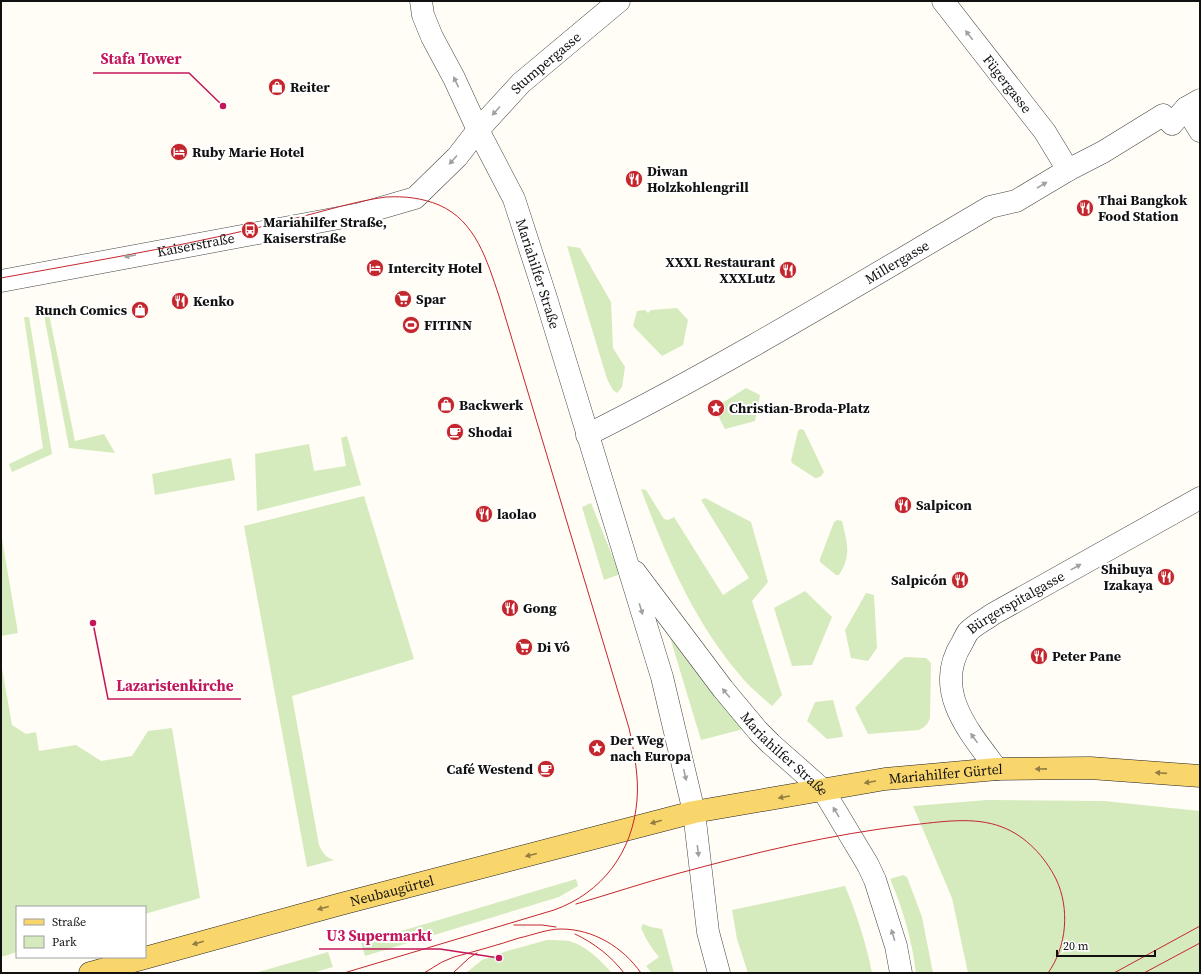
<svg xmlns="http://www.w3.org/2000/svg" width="1201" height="974" viewBox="0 0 1201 974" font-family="'Source Serif 4',serif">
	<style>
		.green { fill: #d5ebbd }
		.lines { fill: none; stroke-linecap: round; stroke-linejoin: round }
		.minor-casing { stroke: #444; stroke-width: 23 }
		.tertiary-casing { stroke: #444; stroke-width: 23 }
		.primary-casing { stroke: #222; stroke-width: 23 }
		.minor { stroke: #fff; stroke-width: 22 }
		.tertiary { stroke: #fff; stroke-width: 22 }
		.primary { stroke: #f9d66b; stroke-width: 22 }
		.tram { stroke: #c4262e; stroke-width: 1 }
		.oneway { fill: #a0a0a0 }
		.oneway2 { fill: #917d42 }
		.labels { text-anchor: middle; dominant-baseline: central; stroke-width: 4; stroke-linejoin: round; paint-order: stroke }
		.street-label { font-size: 14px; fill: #111; stroke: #fff }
		.poi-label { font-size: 14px; font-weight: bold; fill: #111; stroke: #fff; text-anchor: start }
		.leader { fill: none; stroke: #c2185b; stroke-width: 1.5 }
		.callout-dot { fill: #c2185b; stroke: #fff; stroke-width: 1.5 }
		.callout-label { font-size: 15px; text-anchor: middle; font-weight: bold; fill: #c2185b; stroke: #fff; stroke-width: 4; stroke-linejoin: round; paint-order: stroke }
	</style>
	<rect width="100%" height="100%" fill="#fffdf5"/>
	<!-- green -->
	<path class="green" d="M 567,246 L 580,248 L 611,302 L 613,348 L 625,367 L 622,387 L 617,393 L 613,390 L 607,379 Z
		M 677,308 L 688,320 L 683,345 L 662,356 L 633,326 L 637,311 L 645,310 L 648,313 L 651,310 Z
		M 49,314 L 75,441 L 104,434 L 115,453 L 69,448 L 44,315 Z
		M 24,317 L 29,317 L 52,454 L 12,472 L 9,464 L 43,448 Z
		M 746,388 L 760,395 L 755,421 L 725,429 L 714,408 Z
		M 800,429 L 804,430 L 824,472 C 822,476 819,478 815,478 L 792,463 L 791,461 L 798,431 Z
		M 347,436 L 361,485 L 257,511 L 255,454 L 309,444 L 314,471 L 346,466 L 341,438 Z
		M 231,458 L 235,480 L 155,495 L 152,474 Z
		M 641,489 L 646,490 L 664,519 L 668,520 L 674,517 L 723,595 L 749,578 L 701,500 L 705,498 L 751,522 L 768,582 L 752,601 L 782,695 L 772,706 C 761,696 748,686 739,674 C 694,621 665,554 641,489 Z
		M 364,496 L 414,659 L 292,696 L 319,845 C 322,852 326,858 334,860 L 307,867 L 244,526 Z
		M 591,503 L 618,570 L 618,575 L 604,580 L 582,507 Z
		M 837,520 L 842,521 C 847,542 852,555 839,575 L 836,575 L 820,562 L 820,559 L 834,522 Z
		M 1,533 L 18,633 L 1,636 Z
		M 805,591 L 832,617 L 812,665 L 792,666 L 774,608 Z
		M 866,593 L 874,595 L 877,648 L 868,661 L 851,658 L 845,630 Z
		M 669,634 L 744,729 L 701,740 Z
		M 905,657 L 926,658 L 931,663 L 930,718 C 928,724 925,727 919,730 L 868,734 L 855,708 L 900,660 Z
		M 1,663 L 12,725 L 26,734 L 36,732 L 39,751 L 76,745 L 101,761 L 132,756 L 148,731 L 172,728 L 200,898 L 145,914 L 145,907 L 17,907 L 17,952 L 1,957 Z
		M 833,700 L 843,736 L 842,737 L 827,739 L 807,721 L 815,702 Z
		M 987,800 L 1104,801 L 1200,811 L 1200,973 L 968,973 L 952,898 L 913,806 Z
		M 903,875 L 907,877 L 922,917 L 933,973 L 916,973 C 912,940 903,909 890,879 Z
		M 576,879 L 578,886 L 559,897 L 365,956 L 361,943 Z
		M 845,886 C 857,915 866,943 872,973 L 748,973 L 737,939 L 732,910 Z
		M 643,924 L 651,927 L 662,929 L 674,973 L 652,973 L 646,966 L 659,957 C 651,948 646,939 641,928 Z
		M 547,940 C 554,940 562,940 569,941 C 587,946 600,960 612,973 L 466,973 L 482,960 L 507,951 Z
		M 328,952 L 333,967 L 312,973 L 255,973 Z"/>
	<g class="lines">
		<defs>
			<g id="minor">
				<path id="s1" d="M 421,1 L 423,15 L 432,37 L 454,78 L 478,130 L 514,199 L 546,298 L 662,677 L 694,812"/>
				<path id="s2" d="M 943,1 L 1045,132 L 1068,170"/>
				<path d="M 1186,108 L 1200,131"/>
				<path id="s3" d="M 1,281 L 360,214 L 415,198 L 457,157 L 478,130 L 521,83 L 619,1"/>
				<path id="s4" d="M 587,435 C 725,366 857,285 990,207 L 1016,201 L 1068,170 L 1103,152 L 1163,115 L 1172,124 L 1186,108 L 1200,100"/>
				<path id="s5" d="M 635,572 L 723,689 L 758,731 L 771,744 L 823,790 L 868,865 L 875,880 L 896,946 L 901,973"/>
				<path id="s6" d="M 997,769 C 969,732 932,690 962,643 C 964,639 966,635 968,632 C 974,625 985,620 993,614 L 1200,498"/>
			</g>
			<path id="tertiary" d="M 694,812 L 708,932 L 719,973"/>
			<g id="primary">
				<path id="s7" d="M 90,973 L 341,904 L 694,812 L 885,779 L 997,769 L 1090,768 L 1200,776"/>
			</g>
		</defs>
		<!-- minor casing -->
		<use href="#minor" class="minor-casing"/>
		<!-- tertiary casing -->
		<use href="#tertiary" class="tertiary-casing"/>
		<!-- primary casing -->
		<use href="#primary" class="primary-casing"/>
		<!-- minor -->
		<use href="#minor" class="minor"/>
		<!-- tertiary -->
		<use href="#tertiary" class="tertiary"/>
		<!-- primary -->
		<use href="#primary" class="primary"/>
		<!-- tram -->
		<path class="tram" d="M 1,278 C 83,263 166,249 248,230 C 278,223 308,215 338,207 C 354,203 370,199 386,197 C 405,196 422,198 439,205 C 476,221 487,261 499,296 L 629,728 C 634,752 639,776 637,800 C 633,852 602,893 554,910 L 344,973
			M 576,904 C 610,894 643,883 676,874 C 753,853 831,834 911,825 C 940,822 974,816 1002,827 C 1026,836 1045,857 1056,879 C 1070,908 1067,947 1048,973
			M 514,925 L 542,925 L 556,927
			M 575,934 C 594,943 611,956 624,973
			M 424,973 L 442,962 L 454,957 C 476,951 498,945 519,938 C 533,935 547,929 561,929 C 593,929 623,947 641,973
			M 453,973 L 469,958 L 477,953
			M 1114,973 L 1200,926
			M 1144,973 L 1200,943"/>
	</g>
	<!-- one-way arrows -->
	<defs><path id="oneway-solid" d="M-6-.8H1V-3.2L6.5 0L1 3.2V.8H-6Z"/></defs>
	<g class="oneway">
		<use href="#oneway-solid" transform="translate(969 35) rotate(-128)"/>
		<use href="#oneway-solid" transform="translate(456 82) rotate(-115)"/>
		<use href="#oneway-solid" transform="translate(496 111) rotate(132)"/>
		<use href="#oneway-solid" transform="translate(453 160) rotate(132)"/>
		<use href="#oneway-solid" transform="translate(1042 185) rotate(-31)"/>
		<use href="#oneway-solid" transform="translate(130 256) rotate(170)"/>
		<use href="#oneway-solid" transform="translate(1076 567) rotate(-29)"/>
		<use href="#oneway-solid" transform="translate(641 609) rotate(73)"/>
		<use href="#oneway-solid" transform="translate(726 693) rotate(-130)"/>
		<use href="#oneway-solid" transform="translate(974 738) rotate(-126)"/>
		<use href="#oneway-solid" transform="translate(685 775) rotate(77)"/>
		<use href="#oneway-solid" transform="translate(836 812) rotate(-121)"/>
		<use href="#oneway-solid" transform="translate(698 851) rotate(83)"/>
		<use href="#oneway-solid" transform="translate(893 935) rotate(-107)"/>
	</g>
	<g class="oneway2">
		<use href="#oneway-solid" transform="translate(1041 769) rotate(179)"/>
		<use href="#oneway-solid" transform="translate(1161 773) rotate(-176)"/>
		<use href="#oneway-solid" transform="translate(870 782) rotate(170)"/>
		<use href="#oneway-solid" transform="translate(784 797) rotate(170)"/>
		<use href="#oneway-solid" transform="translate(656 822) rotate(164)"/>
		<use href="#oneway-solid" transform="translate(531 855) rotate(166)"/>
		<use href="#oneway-solid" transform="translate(323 908) rotate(165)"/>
		<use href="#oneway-solid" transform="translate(198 943) rotate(164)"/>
	</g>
	<!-- icons -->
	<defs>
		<symbol id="shop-disc" viewBox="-11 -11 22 22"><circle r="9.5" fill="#c4262e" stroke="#fff"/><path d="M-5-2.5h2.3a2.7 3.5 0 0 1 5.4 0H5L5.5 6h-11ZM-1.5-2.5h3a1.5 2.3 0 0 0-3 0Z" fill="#fff"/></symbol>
		<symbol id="hotel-disc" viewBox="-11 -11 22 22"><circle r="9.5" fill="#c4262e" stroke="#fff"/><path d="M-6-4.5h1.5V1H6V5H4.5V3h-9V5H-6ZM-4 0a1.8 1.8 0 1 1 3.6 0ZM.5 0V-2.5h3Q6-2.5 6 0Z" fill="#fff"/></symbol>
		<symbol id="restaurant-disc" viewBox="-11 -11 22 22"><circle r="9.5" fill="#c4262e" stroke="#fff"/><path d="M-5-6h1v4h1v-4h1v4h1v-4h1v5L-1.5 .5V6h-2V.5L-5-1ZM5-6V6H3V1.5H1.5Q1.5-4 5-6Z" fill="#fff"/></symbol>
		<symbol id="bus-disc" viewBox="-11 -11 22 22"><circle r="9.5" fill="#c4262e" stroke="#fff"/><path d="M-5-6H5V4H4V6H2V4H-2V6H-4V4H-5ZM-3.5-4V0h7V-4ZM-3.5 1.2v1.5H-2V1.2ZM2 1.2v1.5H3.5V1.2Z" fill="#fff"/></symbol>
		<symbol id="supermarket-disc" viewBox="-11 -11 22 22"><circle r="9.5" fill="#c4262e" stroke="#fff"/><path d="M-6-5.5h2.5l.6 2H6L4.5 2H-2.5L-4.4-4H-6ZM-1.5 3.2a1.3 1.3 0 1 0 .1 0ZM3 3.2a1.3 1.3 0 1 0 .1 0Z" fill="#fff"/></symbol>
		<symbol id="stadium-disc" viewBox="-11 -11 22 22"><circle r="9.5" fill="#c4262e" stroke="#fff"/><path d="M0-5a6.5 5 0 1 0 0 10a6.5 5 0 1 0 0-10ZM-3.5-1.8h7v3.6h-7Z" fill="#fff"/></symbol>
		<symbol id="sight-disc" viewBox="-11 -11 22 22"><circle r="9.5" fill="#c4262e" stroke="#fff"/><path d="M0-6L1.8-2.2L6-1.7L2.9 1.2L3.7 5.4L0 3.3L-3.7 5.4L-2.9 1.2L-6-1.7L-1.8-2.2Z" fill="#fff"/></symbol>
		<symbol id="cafe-disc" viewBox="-11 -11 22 22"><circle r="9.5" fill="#c4262e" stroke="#fff"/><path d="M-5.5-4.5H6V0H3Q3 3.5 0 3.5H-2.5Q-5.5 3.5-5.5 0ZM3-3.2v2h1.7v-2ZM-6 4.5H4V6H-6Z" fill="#fff"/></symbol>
	</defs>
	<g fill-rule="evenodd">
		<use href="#shop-disc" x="267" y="77" width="20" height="20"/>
		<use href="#hotel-disc" x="169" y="142" width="20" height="20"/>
		<use href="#restaurant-disc" x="624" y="169" width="20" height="20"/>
		<use href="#restaurant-disc" x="1075" y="198" width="20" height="20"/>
		<use href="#bus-disc" x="240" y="220" width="20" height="20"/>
		<use href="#hotel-disc" x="365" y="258" width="20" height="20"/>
		<use href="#restaurant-disc" x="778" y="260" width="20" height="20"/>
		<use href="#supermarket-disc" x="393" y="289" width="20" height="20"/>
		<use href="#restaurant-disc" x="170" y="291" width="20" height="20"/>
		<use href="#shop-disc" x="130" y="300" width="20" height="20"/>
		<use href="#stadium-disc" x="401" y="315" width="20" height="20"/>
		<use href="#shop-disc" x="436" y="395" width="20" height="20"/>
		<use href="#sight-disc" x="706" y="398" width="20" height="20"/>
		<use href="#cafe-disc" x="445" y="422" width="20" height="20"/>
		<use href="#restaurant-disc" x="893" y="495" width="20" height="20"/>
		<use href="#restaurant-disc" x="474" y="504" width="20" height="20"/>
		<use href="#restaurant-disc" x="1156" y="567" width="20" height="20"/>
		<use href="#restaurant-disc" x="950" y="570" width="20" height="20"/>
		<use href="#restaurant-disc" x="500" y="598" width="20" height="20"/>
		<use href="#supermarket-disc" x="514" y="637" width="20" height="20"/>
		<use href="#restaurant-disc" x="1029" y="646" width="20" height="20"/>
		<use href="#sight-disc" x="587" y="738" width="20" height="20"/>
		<use href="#cafe-disc" x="536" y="759" width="20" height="20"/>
	</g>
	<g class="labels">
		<!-- street labels -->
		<g class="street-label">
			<text stroke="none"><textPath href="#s3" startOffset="611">Stumpergasse</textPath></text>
			<text stroke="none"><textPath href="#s2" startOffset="105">Fügergasse</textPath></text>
			<text stroke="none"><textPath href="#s3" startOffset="198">Kaiserstraße</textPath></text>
			<text stroke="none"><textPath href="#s4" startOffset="355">Millergasse</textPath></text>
			<text stroke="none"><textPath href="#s1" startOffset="298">Mariahilfer Straße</textPath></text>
			<text stroke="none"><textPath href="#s6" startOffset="210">Bürgerspitalgasse</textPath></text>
			<text stroke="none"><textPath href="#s5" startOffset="236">Mariahilfer Straße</textPath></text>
			<text stroke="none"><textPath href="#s7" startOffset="880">Mariahilfer Gürtel</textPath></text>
			<text stroke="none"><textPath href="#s7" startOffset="313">Neubaugürtel</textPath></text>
		</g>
		<!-- poi labels -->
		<g class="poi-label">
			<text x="290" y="87">Reiter</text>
			<text x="192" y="152">Ruby Marie Hotel</text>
			<text x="647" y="171">Diwan<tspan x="647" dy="16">Holzkohlengrill</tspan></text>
			<text x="1098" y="200">Thai Bangkok<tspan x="1098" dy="16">Food Station</tspan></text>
			<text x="263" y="222">Mariahilfer Straße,<tspan x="263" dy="16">Kaiserstraße</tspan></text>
			<text x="775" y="262" text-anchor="end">XXXL Restaurant<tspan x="775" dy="16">XXXLutz</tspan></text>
			<text x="388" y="268">Intercity Hotel</text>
			<text x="416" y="299">Spar</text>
			<text x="193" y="301">Kenko</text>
			<text x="127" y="310" text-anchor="end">Runch Comics</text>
			<text x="424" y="325">FITINN</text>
			<text x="459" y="405">Backwerk</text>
			<text x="729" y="408">Christian-Broda-Platz</text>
			<text x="468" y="432">Shodai</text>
			<text x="916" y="505">Salpicon</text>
			<text x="497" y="514">laolao</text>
			<text x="1153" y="569" text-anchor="end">Shibuya<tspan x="1153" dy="16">Izakaya</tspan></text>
			<text x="947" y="580" text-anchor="end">Salpicón</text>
			<text x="523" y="608">Gong</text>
			<text x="537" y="647">Di Vô</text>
			<text x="1052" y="656">Peter Pane</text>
			<text x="610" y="740">Der Weg<tspan x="610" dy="16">nach Europa</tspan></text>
			<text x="533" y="769" text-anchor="end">Café Westend</text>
		</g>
	</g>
	<!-- callouts -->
	<path class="leader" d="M223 106L189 73H93M93 623L108 699H241M499 958L440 949H319"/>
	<g class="callout-dot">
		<circle cx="223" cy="106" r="4"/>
		<circle cx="93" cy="623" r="4"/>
		<circle cx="499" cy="958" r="4"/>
	</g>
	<g class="callout-label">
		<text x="141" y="64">Stafa Tower</text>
		<text x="175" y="691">Lazaristenkirche</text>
		<text x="379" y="941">U3 Supermarkt</text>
	</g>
	<!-- border -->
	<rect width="1201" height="974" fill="none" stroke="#111111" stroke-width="4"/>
	<!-- legend -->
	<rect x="16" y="906" width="130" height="52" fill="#ffffff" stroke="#a0a0a0"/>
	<rect x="24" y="919" width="20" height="6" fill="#f9d66b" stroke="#a0a0a0"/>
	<text x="52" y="926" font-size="12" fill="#111111">Straße</text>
	<rect x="24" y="936" width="20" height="12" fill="#d5ebbd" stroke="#a0a0a0"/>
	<text x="52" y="946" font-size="12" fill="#111111">Park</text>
	<!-- scale -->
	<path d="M1057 950v6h98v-6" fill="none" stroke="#111111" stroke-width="2"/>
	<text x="1063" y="950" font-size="12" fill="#111111" stroke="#ffffff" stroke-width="3" paint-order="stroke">20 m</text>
</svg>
